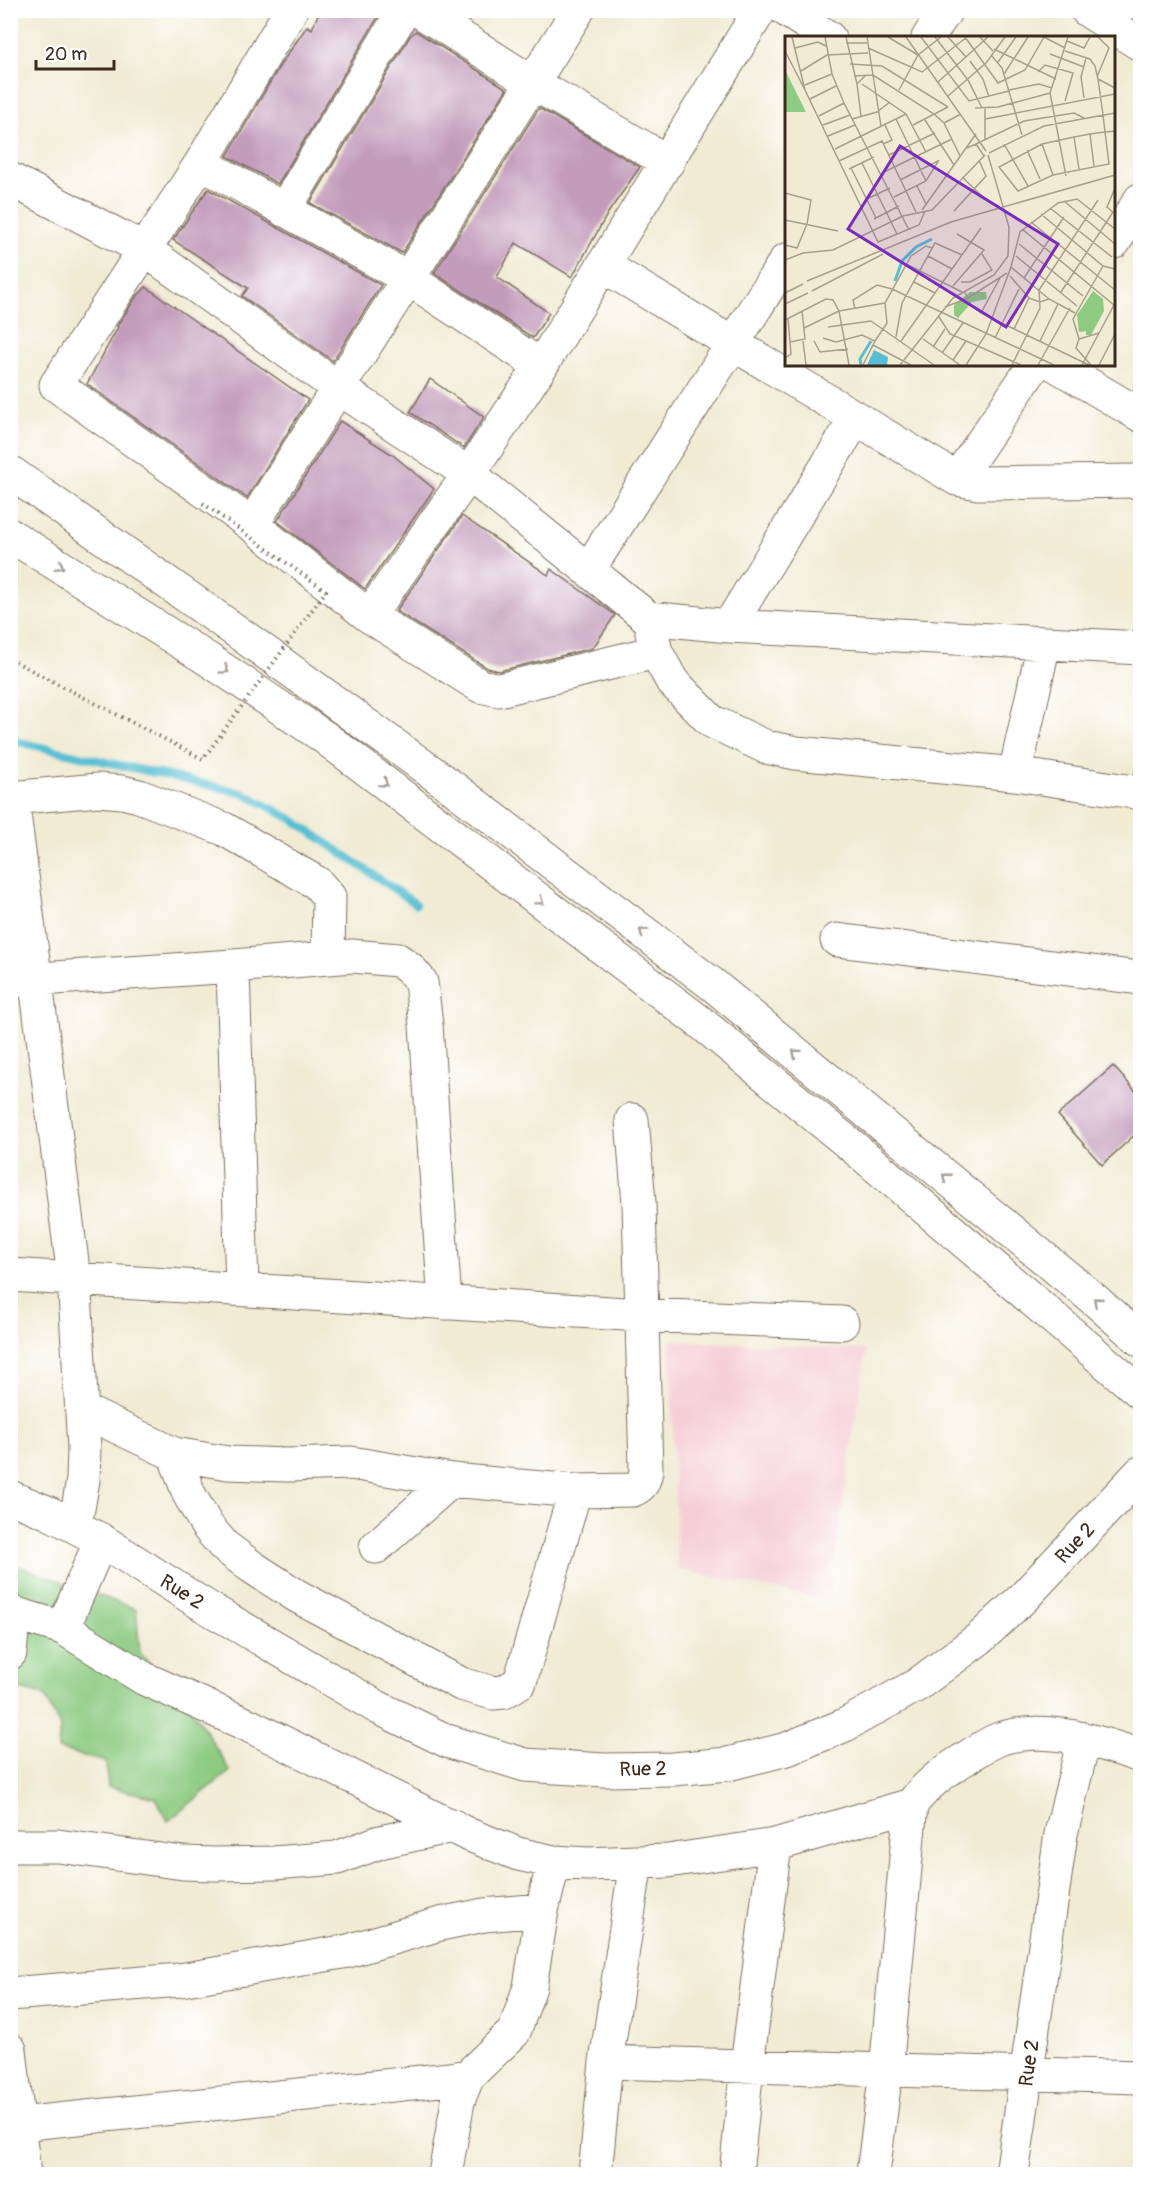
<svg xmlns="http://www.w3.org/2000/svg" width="1151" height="2185" viewBox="0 0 1151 2185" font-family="Pangolin,sans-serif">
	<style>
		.built { fill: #f6cfd6 }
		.green { fill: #8dcb82; stroke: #647a50; stroke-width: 1.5 }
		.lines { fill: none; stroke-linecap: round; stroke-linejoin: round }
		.stream { stroke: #56bfd3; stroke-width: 8 }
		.building { fill: #c39cbb }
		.minor-casing { stroke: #7b6e5e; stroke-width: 35 }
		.highway-casing { stroke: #7b6e5e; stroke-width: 35 }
		.path { stroke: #7b6e5e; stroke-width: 4; stroke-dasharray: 1.5 4.5; stroke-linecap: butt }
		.minor { stroke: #fff; stroke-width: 33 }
		.highway { stroke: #fff; stroke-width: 33 }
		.path-bridge { stroke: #7b6e5e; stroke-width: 4; stroke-dasharray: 1.5 4.5; stroke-linecap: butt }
		.oneway { stroke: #a79f9a }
		.labels { text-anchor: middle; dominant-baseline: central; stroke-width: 4.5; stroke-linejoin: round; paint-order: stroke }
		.street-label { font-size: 20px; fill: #3b2a1e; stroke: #fff }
		.inset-river { fill: none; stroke: #56bfd3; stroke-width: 3 }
		.inset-road { fill: none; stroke: #a89e8b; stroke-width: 1.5 }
		.view { fill: #7b2cbf; fill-opacity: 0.15; stroke: #7b2cbf; stroke-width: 3 }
		.inset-edge { fill: none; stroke: #3b2a1e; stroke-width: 3 }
	</style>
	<rect width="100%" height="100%" fill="#fff"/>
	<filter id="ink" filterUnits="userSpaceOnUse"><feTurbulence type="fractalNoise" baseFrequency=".0167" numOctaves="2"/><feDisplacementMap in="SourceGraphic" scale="12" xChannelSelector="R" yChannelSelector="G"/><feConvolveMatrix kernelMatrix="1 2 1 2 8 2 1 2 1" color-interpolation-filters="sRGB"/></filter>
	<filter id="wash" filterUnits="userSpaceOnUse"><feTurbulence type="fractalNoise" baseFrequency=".008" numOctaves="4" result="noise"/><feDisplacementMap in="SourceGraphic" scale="24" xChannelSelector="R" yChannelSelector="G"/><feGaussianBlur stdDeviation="1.35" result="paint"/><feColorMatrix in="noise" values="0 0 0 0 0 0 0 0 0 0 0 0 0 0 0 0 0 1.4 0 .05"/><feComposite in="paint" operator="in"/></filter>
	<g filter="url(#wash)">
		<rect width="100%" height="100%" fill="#f1ebd4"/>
		<!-- built -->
		<path class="built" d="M 670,1340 L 866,1350 L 828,1601 L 677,1569 Z"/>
		<!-- green -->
		<path class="green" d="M 10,1563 L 136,1609 L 140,1653 L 179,1694 L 197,1717 L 230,1771 L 168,1821 L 156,1798 L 108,1787 L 106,1762 L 58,1749 L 60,1727 L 44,1695 L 11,1687 Z"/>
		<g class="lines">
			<!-- stream -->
			<path class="stream" d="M 10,740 L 243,793 L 292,819 L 416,904"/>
		</g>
		<g id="blocks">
			<!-- building -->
			<path class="building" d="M 320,10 L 367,10 L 378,17 L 278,184 L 227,156 L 279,67 L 307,26 L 312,29 Z
				M 416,31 L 507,89 L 402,253 L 310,203 L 410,36 Z
				M 539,108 L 640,167 L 608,213 L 572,277 L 516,243 L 497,277 L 549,313 L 533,338 L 434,273 Z
				M 208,189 L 381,285 L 333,361 L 242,296 L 248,288 L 173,240 Z
				M 146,287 L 308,400 L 247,498 L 87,384 L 118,327 L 117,326 L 136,297 Z
				M 430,379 L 484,417 L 464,448 L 410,412 Z
				M 340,421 L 393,455 L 434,489 L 365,589 L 277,521 Z
				M 462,516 L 548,575 L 551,569 L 615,615 L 593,648 L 499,671 L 487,668 L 396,611 Z
				M 1113,1066 L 1140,1096 L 1140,1130 L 1102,1165 L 1058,1115 Z"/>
		</g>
	</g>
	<g filter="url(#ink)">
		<use href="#blocks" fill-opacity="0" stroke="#7b6e5e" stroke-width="1.5"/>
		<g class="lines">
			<defs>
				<path id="minor" d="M 291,10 L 201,163 L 56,385 L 252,525 L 369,616 L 480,686 L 499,690 L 656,652
					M 418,10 L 533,83 L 668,162
					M 786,10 L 829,38
					M 1087,10 L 1140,44
					M 928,38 L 946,10
					M 201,163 L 409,279 L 541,366
					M 10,179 L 144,249 L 337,387 L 469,474 L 648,618 L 729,626 L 1140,648
					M 284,210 L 404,10
					M 1114,242 L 1140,200
					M 604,266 L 957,479 L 978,483 L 1140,481
					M 1054,364 L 1140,415
					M 957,479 L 1035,364
					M 252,525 C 359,352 471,183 578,10
					M 589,569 L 786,260
					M 369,616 L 469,474 L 541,366 L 760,10
					M 729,626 L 856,418
					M 652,633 L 656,652 L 672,681 L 711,721 L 766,747 L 796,753 L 1015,774 L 1140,793
					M 1015,774 L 1044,643
					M 10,798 L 98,790 L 122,792 L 139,796 L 224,829 L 317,883 L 329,897 L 328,958
					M 12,798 L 74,1277 L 84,1448 L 83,1480 L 75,1526
					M 837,940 L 1140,978
					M 233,966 L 242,1289
					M 10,981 L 233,966 L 352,956 L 398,960 L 409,968 L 421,982 L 426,1025 L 445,1303
					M 10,1275 L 641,1315 L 842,1323
					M 82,1410 L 174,1454 L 228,1463 L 288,1465 L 351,1463 L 452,1480 L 575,1491 L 633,1490 C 643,1486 644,1481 646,1471 L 639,1203 L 632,1120
					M 174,1454 L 189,1494 L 207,1526 L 224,1546 L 252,1567 L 297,1596 L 461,1684 L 493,1693 L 504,1692 L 520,1682 L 575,1491
					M 10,1497 L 49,1513 L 101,1540 L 205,1606 L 377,1707 L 447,1741 L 525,1765 L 604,1770 L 673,1769 L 728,1764 L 787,1749 L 845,1725 L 917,1685 L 980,1638 L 1023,1598 L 1140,1473
					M 101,1540 L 63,1628 L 145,1679 L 248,1725 L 467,1834 L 518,1854 L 554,1862
					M 376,1547 L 452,1480
					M 10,1612 L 63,1628
					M 10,1653 L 14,1614
					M 10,1846 L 58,1846 L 183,1863 L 215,1864 L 274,1863 L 337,1858 L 380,1842 L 453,1826
					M 10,1994 L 180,1980 L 348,1951 L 440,1924 L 484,1915 L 542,1910
					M 10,2050 L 24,2174
					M 606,2062 L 1140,2077
					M 10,2125 L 450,2079 L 468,2076
					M 445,2174 L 458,2101 L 468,2076 L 514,2032 L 530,1987 L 542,1910 L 554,1862 L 588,1864 L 636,1862
					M 595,2174 L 606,2062 L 636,1862 L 668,1861 L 775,1845 L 911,1805
					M 736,2174 L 747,2066 L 775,1845
					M 873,2174 L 886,2070 L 911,1805 C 928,1783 942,1773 966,1758 C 977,1751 990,1742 1002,1738 C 1047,1725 1097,1741 1140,1756
					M 1012,2174 L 1061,1834 L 1084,1739"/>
				<path id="highway" d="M 10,472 L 236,631 L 448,784 L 712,984 L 1096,1301 L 1140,1340
					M 10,535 L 206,658 L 324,737 L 700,1022 L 863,1155 L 1140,1392"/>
			</defs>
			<!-- minor casing -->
			<use href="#minor" class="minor-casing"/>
			<!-- highway casing -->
			<use href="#highway" class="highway-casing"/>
			<!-- path -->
			<path class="path" d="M 10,659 L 52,681"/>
			<!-- minor -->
			<use href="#minor" class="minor"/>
			<!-- highway -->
			<use href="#highway" class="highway"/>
			<!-- path-bridge -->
			<path class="path-bridge" d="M 52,681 L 203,759 L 326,591 L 201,502"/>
		</g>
		<!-- one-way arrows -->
		<defs><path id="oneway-chevron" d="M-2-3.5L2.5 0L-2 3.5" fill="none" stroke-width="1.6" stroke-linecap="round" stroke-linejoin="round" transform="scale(1.5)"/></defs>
		<g class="oneway">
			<use href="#oneway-chevron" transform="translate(60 566) rotate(32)"/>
			<use href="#oneway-chevron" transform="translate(225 670) rotate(34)"/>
			<use href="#oneway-chevron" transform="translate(384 783) rotate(37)"/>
			<use href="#oneway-chevron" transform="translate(540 901) rotate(37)"/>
			<use href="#oneway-chevron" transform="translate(643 932) rotate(-143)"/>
			<use href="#oneway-chevron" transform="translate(796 1053) rotate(-140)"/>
			<use href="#oneway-chevron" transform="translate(946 1177) rotate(-141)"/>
			<use href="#oneway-chevron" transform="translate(1097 1301) rotate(-139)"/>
		</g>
	</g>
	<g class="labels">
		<!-- street labels -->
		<g class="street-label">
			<text transform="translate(1075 1543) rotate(-47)">Rue 2</text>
			<text transform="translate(182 1592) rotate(32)">Rue 2</text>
			<text transform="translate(643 1769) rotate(-1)">Rue 2</text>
			<text transform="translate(1029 2063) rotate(-82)">Rue 2</text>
		</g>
	</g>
	<!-- overview -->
	<g transform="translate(785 36)">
		<rect width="330" height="330" fill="#f1ebd4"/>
		<path d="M 0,34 L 21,76 L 0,76 ZM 308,255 L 318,263 L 319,275 L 306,299 L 301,299 L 301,295 L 294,296 L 292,279 ZM 185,256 L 201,256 L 202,263 L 187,266 L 173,282 L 169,279 L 169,269 Z" fill="#8dcb82"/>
		<path d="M 89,314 L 103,321 L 102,329 L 82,329 Z" fill="#56bfd3"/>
		<path class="inset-river" d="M 110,245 L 117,225 L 131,211 L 147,203M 76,329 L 75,323 L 86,305"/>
		<path class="inset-road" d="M 7,1 L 20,54 L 93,206 L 134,189 L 140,175M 40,1 L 47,38 L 59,67 L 124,194M 61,1 L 72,48M 82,1 L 96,90M 103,1 L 133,19M 121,1 L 201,115M 136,1 L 184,65 L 224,55M 150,1 L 183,44 L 197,72M 163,1 L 181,21M 180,1 L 213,47 L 240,34 L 259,1M 195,1 L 208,15M 259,1 L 280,12M 282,5 L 299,12 L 305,1M 61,7 L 82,7M 10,12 L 33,6 L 41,10M 83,12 L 137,36 L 182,1M 209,13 L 271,43M 0,15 L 20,54M 280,15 L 305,23 L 310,30 L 313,43 L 318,79 L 320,96 L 324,128 L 268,139 L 233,155 L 214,131 L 257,108 L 289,101 L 305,98 L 320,96 L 330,95M 265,18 L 299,31M 206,19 L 217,32 L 237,99M 185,25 L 198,43 L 204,61M 213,26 L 231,1M 65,28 L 97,30 L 163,71M 16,35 L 42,19 L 83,17M 253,36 L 260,29 L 288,37 L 280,65M 219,38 L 243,1M 69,40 L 88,39 L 149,78 L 159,87 L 175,120M 312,41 L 324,12 L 313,1M 313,43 L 330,52M 153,46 L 203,1M 77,48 L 121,78 L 141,116M 20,49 L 47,38M 114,54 L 133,19 L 156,1M 224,54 L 254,48 L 267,52M 163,60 L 201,27 L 220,1M 299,62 L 296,41 L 301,22M 25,63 L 51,50M 190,72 L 213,71 L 265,57M 34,80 L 59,67M 76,80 L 72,48 L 81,39M 67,83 L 92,76 L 105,66M 111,83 L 141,145M 200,83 L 330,58M 140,84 L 169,129M 159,87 L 176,78M 38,89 L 65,79M 128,89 L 163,71M 305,98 L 309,130M 43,100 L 70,89M 289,101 L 294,133M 200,103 L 200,71M 98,108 L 107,104 L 100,89M 191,108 L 239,85 L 289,77 L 299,82M 219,108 L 243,150M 257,108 L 268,139M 182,112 L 191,108 L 199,120M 50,113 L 121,78M 242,114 L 255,143M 204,117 L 259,90 L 330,77M 104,119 L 150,97M 54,125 L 97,105 L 131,176M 77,127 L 112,198M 66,132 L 91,182M 64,133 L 89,121M 97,137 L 167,103M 281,140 L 265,57 L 283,1M 177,141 L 200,163M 115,144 L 153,125M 132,150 L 141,168M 330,152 L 322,171 L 330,178M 0,157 L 26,164 L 22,188 L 12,212 L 0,209M 109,161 L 141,145 L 154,124M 82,163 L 105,152M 279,165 L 330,208M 265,172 L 327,221M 137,174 L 191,98M 169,175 L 201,140 L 194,124M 256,178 L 318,230 L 330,233M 89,183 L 114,170M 0,184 L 53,195M 246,186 L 330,254M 237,193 L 329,269M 234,208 L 298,260M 143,220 L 167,233M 231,220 L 292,270M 0,224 L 18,217 L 48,214 L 118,180 L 147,174 L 200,119M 121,228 L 177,256M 225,240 L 244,262 L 255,266 L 264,263M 215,242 L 196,277 L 304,329M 239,242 L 279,181M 22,245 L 166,186 L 330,139M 129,246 L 150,257M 176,246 L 185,246 L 207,234 L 197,218M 168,250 L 199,214 L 172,198M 27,255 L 98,218M 179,255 L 183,262 L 222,237M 276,256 L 328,176M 0,257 L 18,248M 180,265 L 196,277M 0,268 L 23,257M 160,271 L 183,262M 70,273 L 68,264 L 92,249 L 107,253 L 269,329M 290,277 L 264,263 L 226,231 L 235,196 L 273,167 L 292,163 L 330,193M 154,281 L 165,298 L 236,329M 0,284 L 41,263 L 48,264 L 54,275 L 64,329M 86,285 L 149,329M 43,291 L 86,285M 19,292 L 54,275 L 100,267 L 126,220 L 141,210 L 147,212M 229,293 L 244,262M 111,301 L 117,267 L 150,207 L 177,219M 38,302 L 51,306 L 77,299 L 90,305 L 88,309M 210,302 L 234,253M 138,303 L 175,329M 294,303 L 314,297M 18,305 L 21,329M 29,305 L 35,316 L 63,313M 90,305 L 102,287 L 100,267M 116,305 L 196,192M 255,305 L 273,268M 5,306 L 20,303 L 17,275M 148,311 L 160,293M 157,317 L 178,287M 0,322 L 6,318 L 3,283M 168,324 L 181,305M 78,329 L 88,309 L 126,329M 115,329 L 168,262 L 209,239 L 223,220 L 224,191 L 203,119M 181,329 L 201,298 L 226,231M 227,329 L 255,272 L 254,254 L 313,164M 253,329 L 285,272M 297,329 L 329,269M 306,329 L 291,312 L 294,303 L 288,283 L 318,230M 314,329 L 330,298"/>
		<path class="view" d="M 115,110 L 273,208 L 221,291 L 63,193 Z"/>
		<rect width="330" height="330" class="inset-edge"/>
	</g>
	<!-- margin -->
	<rect width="1151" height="2185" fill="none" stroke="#fff" stroke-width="36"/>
	<!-- scale -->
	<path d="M36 60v9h78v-9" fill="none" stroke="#3b2a1e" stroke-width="3"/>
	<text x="45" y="60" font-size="18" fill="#3b2a1e" stroke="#ffffff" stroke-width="4.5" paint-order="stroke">20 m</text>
</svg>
